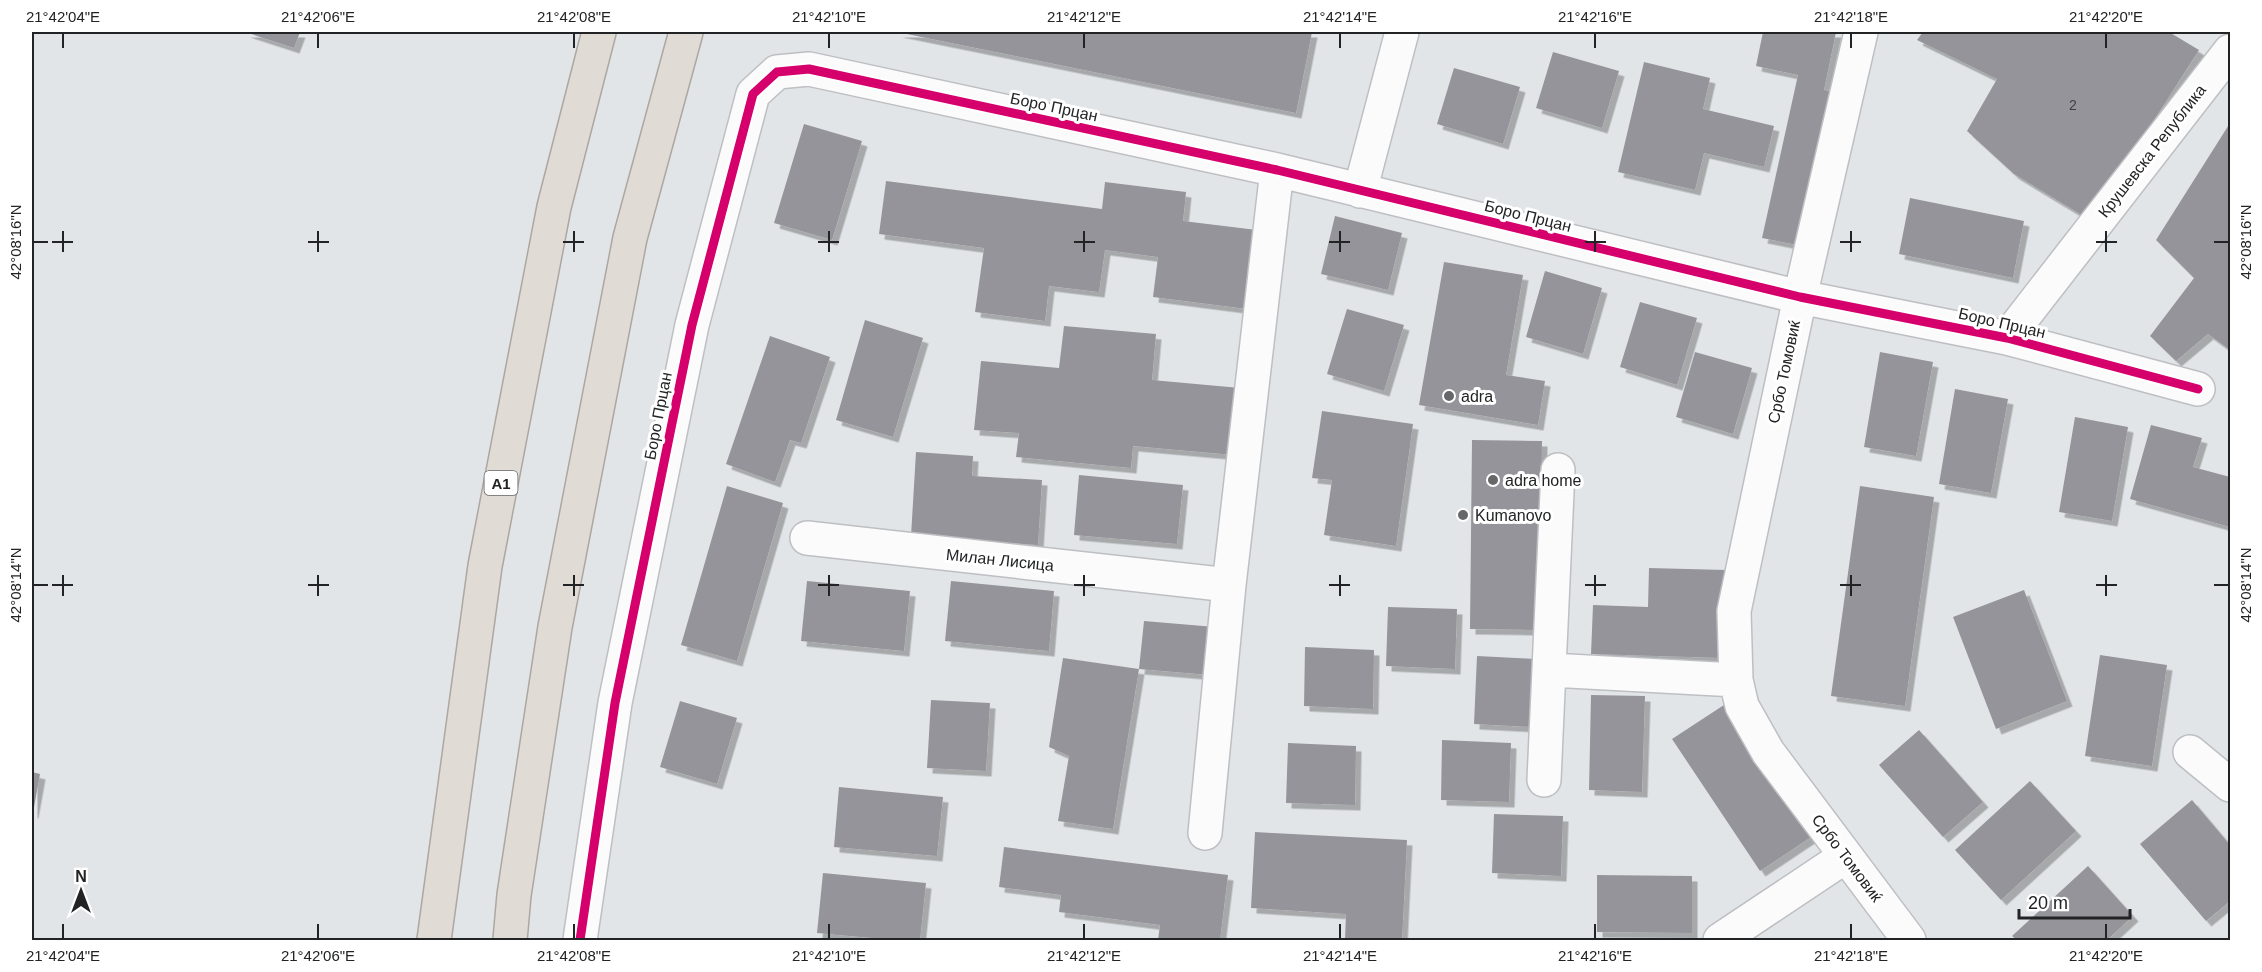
<svg xmlns="http://www.w3.org/2000/svg" width="2262" height="972" viewBox="0 0 2262 972" font-family="Helvetica,sans-serif">
	<style>
		.building { fill: #96949b; filter: url(#shadow) }
		.lines { fill: none; stroke-linecap: round; stroke-linejoin: round }
		.minor-casing { stroke: #bdbfc2; stroke-width: 36 }
		.highway-casing { stroke: #aca7a1; stroke-width: 36 }
		.minor { stroke: #fbfbfc; stroke-width: 33 }
		.highway { stroke: #e0dbd4; stroke-width: 33 }
		.cycleway-casing { stroke: #fff; stroke-width: 13 }
		.cycleway { stroke: #d6006c; stroke-width: 9 }
		.ticks { fill: none; stroke: #222325; stroke-width: 2 }
		.poi-dot { fill: #656769; stroke: #fff; stroke-width: 2 }
		.labels { text-anchor: middle; dominant-baseline: central; stroke-width: 6; stroke-linejoin: round; paint-order: stroke }
		.number-label { font-size: 14px; fill: #3f3f42 }
		.shield { fill: #fff; stroke: #646566; stroke-width: 1.5 }
		.shield-label { font-size: 15px; font-weight: bold; fill: #222325 }
		.street-label { font-size: 16px; fill: #222325; stroke: #fff }
		.poi-label { font-size: 16px; fill: #222325; stroke: #fff; text-anchor: start }
		.neatline { fill: none; stroke: #222325; stroke-width: 2 }
		.ticks-label { font-size: 15px; text-anchor: middle; fill: #222325 }
	</style>
	<defs>
		<filter id="shadow"><feDropShadow dx="5.5" dy="5.5" stdDeviation="0" flood-color="#0004"/></filter>
	</defs>
	<rect width="100%" height="100%" fill="#e2e5e8"/>
	<!-- building -->
	<path class="building" d="M 245,32 L 300,32 L 294,48 Z
		M 897,32 L 1312,32 L 1296,113 Z
		M 1763,32 L 1836,32 L 1824,90 L 1840,94 L 1807,247 L 1762,238 L 1798,75 L 1756,66 Z
		M 1923,32 L 2169,32 L 2199,50 L 2090,220 L 2014,174 L 1967,131 L 1997,79 L 1917,40 Z
		M 1553,52 L 1619,71 L 1602,128 L 1536,108 Z
		M 1644,62 L 1710,78 L 1703,109 L 1774,126 L 1764,167 L 1704,153 L 1695,190 L 1618,172 Z
		M 1454,68 L 1520,87 L 1503,144 L 1437,124 Z
		M 2230,123 L 2230,350 L 2208,334 L 2176,361 L 2150,336 L 2194,278 L 2156,240 Z
		M 804,124 L 862,141 L 832,240 L 774,223 Z
		M 886,181 L 1102,209 L 1105,182 L 1186,192 L 1183,221 L 1265,231 L 1255,310 L 1153,297 L 1158,257 L 1105,250 L 1099,292 L 1049,286 L 1045,321 L 975,312 L 984,248 L 879,234 Z
		M 1910,198 L 2024,221 L 2013,278 L 1899,254 Z
		M 1335,216 L 1402,233 L 1388,290 L 1321,274 Z
		M 1444,262 L 1523,275 L 1506,375 L 1545,381 L 1538,425 L 1419,405 Z
		M 1545,271 L 1602,288 L 1583,354 L 1526,337 Z
		M 1640,302 L 1697,318 L 1677,385 L 1620,367 Z
		M 1347,309 L 1404,325 L 1384,391 L 1327,374 Z
		M 865,320 L 923,338 L 893,437 L 836,420 Z
		M 1064,326 L 1156,334 L 1152,380 L 1240,388 L 1234,455 L 1133,446 L 1131,468 L 1016,457 L 1019,433 L 974,430 L 981,361 L 1059,368 Z
		M 770,336 L 830,357 L 801,443 L 790,440 L 775,482 L 726,464 Z
		M 1695,352 L 1752,368 L 1733,434 L 1676,417 Z
		M 1880,352 L 1933,362 L 1916,456 L 1864,447 Z
		M 1955,389 L 2008,399 L 1991,493 L 1939,484 Z
		M 1322,411 L 1413,424 L 1396,546 L 1324,535 L 1332,480 L 1312,478 Z
		M 2075,417 L 2128,427 L 2112,521 L 2059,512 Z
		M 2151,425 L 2202,438 L 2193,467 L 2230,477 L 2230,527 L 2130,499 Z
		M 1472,440 L 1542,441 L 1539,630 L 1470,629 Z
		M 916,452 L 973,456 L 972,476 L 1042,480 L 1038,545 L 911,536 Z
		M 1079,475 L 1183,485 L 1177,544 L 1074,535 Z
		M 727,486 L 783,503 L 737,661 L 681,645 Z
		M 1860,486 L 1934,497 L 1905,706 L 1831,696 Z
		M 1649,568 L 1726,570 L 1723,658 L 1591,654 L 1593,605 L 1648,607 Z
		M 807,581 L 910,591 L 904,651 L 801,641 Z
		M 951,581 L 1054,591 L 1049,651 L 945,641 Z
		M 2024,590 L 2067,701 L 1996,729 L 1953,617 Z
		M 1388,607 L 1457,609 L 1455,669 L 1386,666 Z
		M 1144,621 L 1215,627 L 1210,675 L 1139,669 Z
		M 1305,647 L 1374,650 L 1373,709 L 1304,706 Z
		M 2100,655 L 2167,665 L 2152,766 L 2085,756 Z
		M 1477,656 L 1536,659 L 1533,727 L 1474,724 Z
		M 1063,658 L 1139,669 L 1113,829 L 1058,821 L 1069,756 L 1049,747 Z
		M 1591,695 L 1645,696 L 1642,792 L 1589,790 Z
		M 931,700 L 990,703 L 986,771 L 927,768 Z
		M 680,701 L 737,718 L 717,784 L 660,767 Z
		M 1727,703 L 1814,835 L 1760,871 L 1672,739 Z
		M 1919,730 L 1983,802 L 1943,837 L 1879,765 Z
		M 1442,740 L 1511,743 L 1509,802 L 1441,800 Z
		M 1288,743 L 1356,746 L 1355,805 L 1286,803 Z
		M 32,772 L 40,774 L 33,813 L 32,813 Z
		M 2030,781 L 2076,831 L 2001,900 L 1955,850 Z
		M 839,787 L 943,797 L 937,856 L 834,847 Z
		M 2192,800 L 2230,845 L 2230,901 L 2206,921 L 2140,844 Z
		M 1494,814 L 1563,816 L 1561,876 L 1492,873 Z
		M 1255,832 L 1407,840 L 1402,940 L 1345,940 L 1346,914 L 1251,908 Z
		M 1004,847 L 1228,875 L 1220,940 L 1158,940 L 1160,925 L 1059,912 L 1061,895 L 999,887 Z
		M 2088,866 L 2133,916 L 2107,940 L 2017,940 L 2012,936 Z
		M 823,873 L 926,883 L 920,940 L 894,940 L 817,933 Z
		M 1597,875 L 1692,876 L 1692,933 L 1597,932 Z"/>
	<g class="lines">
		<defs>
			<path id="minor" d="M 1861,32 L 1800,297 L 1734,611 L 1736,680 L 1742,706 L 1768,752 L 1909,940
				M 1360,191 L 1402,32
				M 2007,338 L 2230,51
				M 807,538 L 1229,585
				M 1550,670 L 1736,680
				M 2190,752 L 2230,785
				M 1544,780 L 1558,470
				M 1205,833 L 1229,585 L 1277,170
				M 580,940 L 615,703 L 692,325 L 753,94 L 777,72 L 809,69 L 1277,170 L 1800,297 L 2007,338 L 2198,389
				M 1720,940 L 1846,856"/>
			<path id="highway" d="M 434,940 L 485,566 L 554,207 L 599,32
				M 510,940 L 514,895 L 555,627 L 630,238 L 686,32"/>
		</defs>
		<!-- minor casing -->
		<use href="#minor" class="minor-casing"/>
		<!-- highway casing -->
		<use href="#highway" class="highway-casing"/>
		<!-- minor -->
		<use href="#minor" class="minor"/>
		<!-- highway -->
		<use href="#highway" class="highway"/>
		<defs>
			<path id="cycleway" d="M 580,940 L 615,703 L 692,325 L 753,94 L 777,72 L 809,69 L 1277,170 L 1800,297 L 2007,338 L 2198,389"/>
		</defs>
		<!-- cycleway casing -->
		<use href="#cycleway" class="cycleway-casing"/>
		<!-- cycleway -->
		<use href="#cycleway" class="cycleway"/>
	</g>
	<!-- ticks -->
	<path class="ticks" d="M 63,33 L 63,48M 318,33 L 318,48M 574,33 L 574,48M 829,33 L 829,48M 1084,33 L 1084,48M 1340,33 L 1340,48M 1595,33 L 1595,48M 1851,33 L 1851,48M 2106,33 L 2106,48M 63,231 L 63,252M 318,231 L 318,252M 574,231 L 574,252M 829,231 L 829,252M 1084,231 L 1084,252M 1340,231 L 1340,252M 1595,231 L 1595,252M 1851,231 L 1851,252M 2106,231 L 2106,252M 33,242 L 48,242M 52,242 L 73,242M 308,242 L 329,242M 563,242 L 584,242M 818,242 L 839,242M 1074,242 L 1095,242M 1329,242 L 1350,242M 1585,242 L 1606,242M 1840,242 L 1861,242M 2096,242 L 2117,242M 2214,242 L 2229,242M 63,575 L 63,596M 318,575 L 318,596M 574,575 L 574,596M 829,575 L 829,596M 1084,575 L 1084,596M 1340,575 L 1340,596M 1595,575 L 1595,596M 1851,575 L 1851,596M 2106,575 L 2106,596M 33,585 L 48,585M 52,585 L 73,585M 308,585 L 329,585M 563,585 L 584,585M 818,585 L 839,585M 1074,585 L 1095,585M 1329,585 L 1350,585M 1585,585 L 1606,585M 1840,585 L 1861,585M 2096,585 L 2117,585M 2214,585 L 2229,585M 63,924 L 63,939M 318,924 L 318,939M 574,924 L 574,939M 829,924 L 829,939M 1084,924 L 1084,939M 1340,924 L 1340,939M 1595,924 L 1595,939M 1851,924 L 1851,939M 2106,924 L 2106,939"/>
	<!-- markers -->
	<g class="poi-dot">
		<circle cx="1449" cy="396" r="6"/>
		<circle cx="1493" cy="480" r="6"/>
		<circle cx="1463" cy="515" r="6"/>
	</g>
	<g class="labels">
		<!-- number labels -->
		<g class="number-label">
			<text x="2073" y="105">2</text>
		</g>
		<!-- shield labels -->
		<rect class="shield" x="484.5" y="471" width="33" height="24" rx="4.5"/>
		<g class="shield-label">
			<text x="501" y="483">A1</text>
		</g>
		<!-- street labels -->
		<g class="street-label">
			<text transform="translate(1054 107) rotate(12)">Боро Прцан</text>
			<text transform="translate(2152 151) rotate(-52)">Крушевска Република</text>
			<text transform="translate(1528 216) rotate(14)">Боро Прцан</text>
			<text transform="translate(2002 323) rotate(13)">Боро Прцан</text>
			<text transform="translate(1784 372) rotate(-78)">Србо Томовиќ</text>
			<text transform="translate(658 416) rotate(-79)">Боро Прцан</text>
			<text transform="translate(1000 560) rotate(6)">Милан Лисица</text>
			<text transform="translate(1847 858) rotate(53)">Србо Томовиќ</text>
		</g>
		<!-- poi labels -->
		<g class="poi-label">
			<text x="1461" y="396">adra</text>
			<text x="1505" y="480">adra home</text>
			<text x="1475" y="515">Kumanovo</text>
		</g>
	</g>
	<!-- border -->
	<rect width="2262" height="972" fill="none" stroke="#ffffff" stroke-width="66"/>
	<!-- north arrow -->
	<g transform="translate(81 891)" stroke="#ffffff" stroke-width="4.5" paint-order="stroke">
	<path d="M0-4.5L10 22L0 15L-10 22Z" fill="#222325"/>
	<text y="-9" font-size="16" font-weight="bold" text-anchor="middle" fill="#222325">N</text>
	</g>
	<!-- scale -->
	<path d="M2019 909v9h111v-9" fill="none" stroke="#222325" stroke-width="3"/>
	<text x="2028" y="909" font-size="18" fill="#222325" stroke="#ffffff" stroke-width="4.5" paint-order="stroke">20 m</text>
	<rect x="33" y="33" width="2196" height="906" class="neatline"/>
	<g class="ticks-label">
		<text x="63" y="22">21°42'04"E</text>
		<text x="318" y="22">21°42'06"E</text>
		<text x="574" y="22">21°42'08"E</text>
		<text x="829" y="22">21°42'10"E</text>
		<text x="1084" y="22">21°42'12"E</text>
		<text x="1340" y="22">21°42'14"E</text>
		<text x="1595" y="22">21°42'16"E</text>
		<text x="1851" y="22">21°42'18"E</text>
		<text x="2106" y="22">21°42'20"E</text>
		<text transform="translate(16 242) rotate(-90)" y="5">42°08'16"N</text>
		<text transform="translate(2246 242) rotate(-90)" y="5">42°08'16"N</text>
		<text transform="translate(16 585) rotate(-90)" y="5">42°08'14"N</text>
		<text transform="translate(2246 585) rotate(-90)" y="5">42°08'14"N</text>
		<text x="63" y="961">21°42'04"E</text>
		<text x="318" y="961">21°42'06"E</text>
		<text x="574" y="961">21°42'08"E</text>
		<text x="829" y="961">21°42'10"E</text>
		<text x="1084" y="961">21°42'12"E</text>
		<text x="1340" y="961">21°42'14"E</text>
		<text x="1595" y="961">21°42'16"E</text>
		<text x="1851" y="961">21°42'18"E</text>
		<text x="2106" y="961">21°42'20"E</text>
	</g>
</svg>
